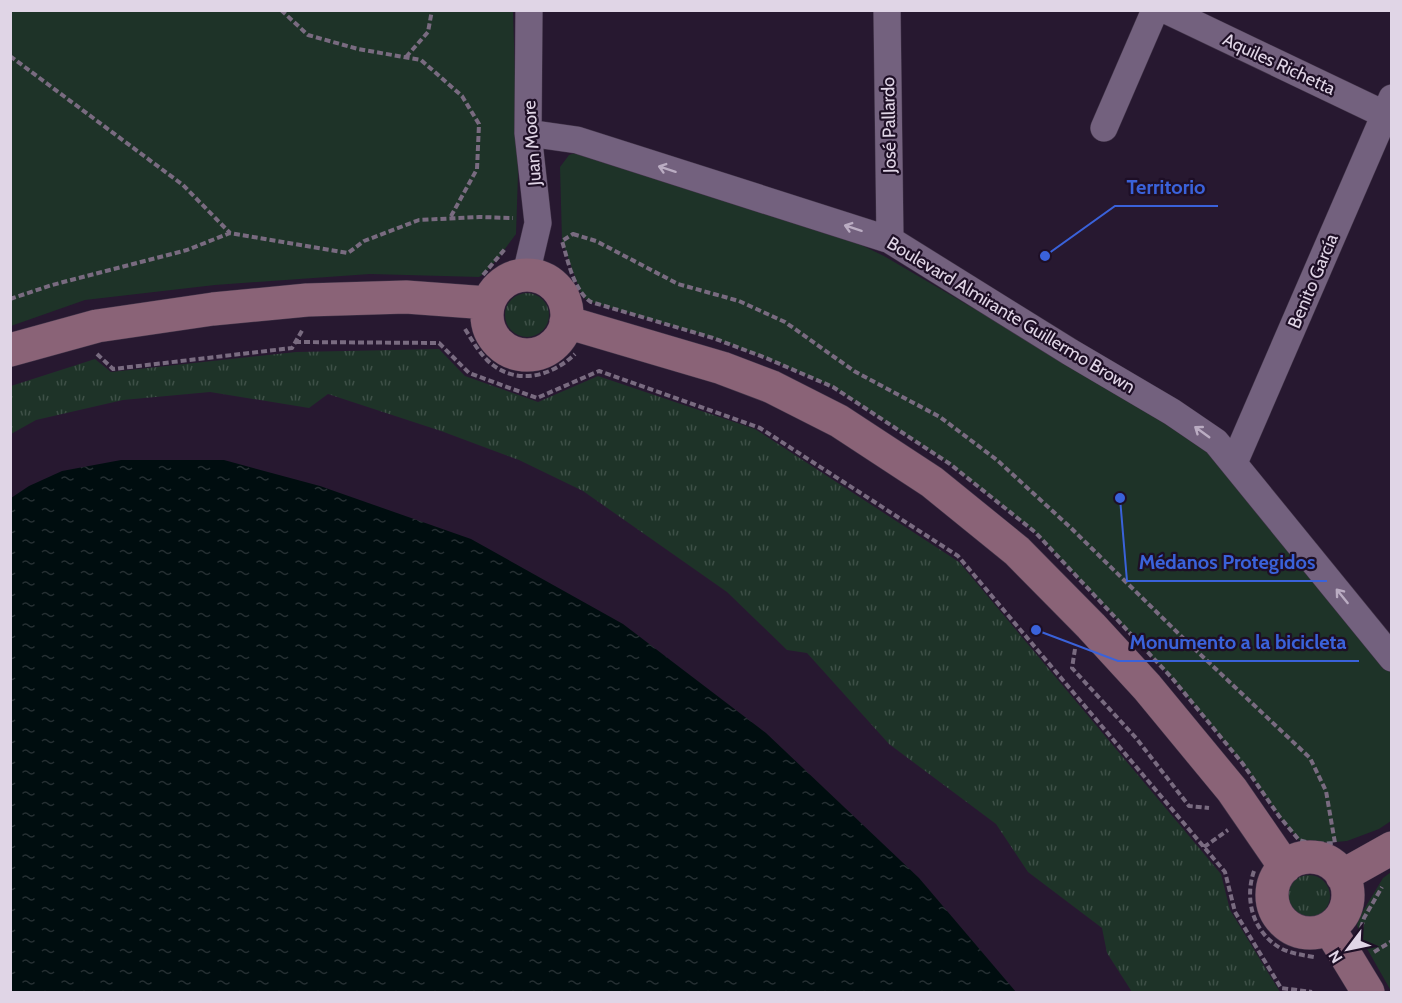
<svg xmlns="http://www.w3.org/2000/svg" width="1402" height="1003" viewBox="0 0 1402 1003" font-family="Cabin,sans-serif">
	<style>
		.grass { fill: url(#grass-tufts) }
		.green { fill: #1e3328 }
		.water { fill: url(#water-ripples) }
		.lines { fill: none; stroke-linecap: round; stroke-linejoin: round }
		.street-casing { stroke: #423549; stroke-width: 28 }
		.secondary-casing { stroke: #423549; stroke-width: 34 }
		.path { stroke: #796b80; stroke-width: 4; stroke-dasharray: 6 3; stroke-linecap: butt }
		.street { stroke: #73617e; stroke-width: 27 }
		.secondary { stroke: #8a6377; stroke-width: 33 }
		.oneway { stroke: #baacc2 }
		.labels { text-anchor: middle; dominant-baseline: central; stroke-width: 4.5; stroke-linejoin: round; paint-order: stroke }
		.street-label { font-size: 18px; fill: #e0d5e6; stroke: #1e0f26 }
		.leader { fill: none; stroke: #3a62da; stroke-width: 2 }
		.callout-dot { fill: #3a62da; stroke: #1e0f26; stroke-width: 2 }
		.callout-label { font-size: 20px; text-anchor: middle; font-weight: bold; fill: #3a62da; stroke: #1e0f26; stroke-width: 4.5; stroke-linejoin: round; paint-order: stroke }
	</style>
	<defs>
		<pattern id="grass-tufts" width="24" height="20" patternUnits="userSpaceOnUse" patternTransform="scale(1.5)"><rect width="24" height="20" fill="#1e3328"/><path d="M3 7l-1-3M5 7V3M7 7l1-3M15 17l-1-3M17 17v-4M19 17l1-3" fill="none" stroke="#3e5047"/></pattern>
		<pattern id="water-ripples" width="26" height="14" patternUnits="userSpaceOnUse" patternTransform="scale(1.5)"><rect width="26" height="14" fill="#000d0f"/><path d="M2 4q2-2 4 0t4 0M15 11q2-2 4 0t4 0" fill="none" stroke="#252f32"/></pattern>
	</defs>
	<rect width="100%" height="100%" fill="#271830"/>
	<!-- grass -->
	<path class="grass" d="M505 315a22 22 0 1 1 44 0a22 22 0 1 1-44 0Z
		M 439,349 L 465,376 L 538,402 L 598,376 L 755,429 L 959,562 L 1221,874 L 1230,910 L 1280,992 L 1132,992 L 1107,953 L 1102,928 L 1028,872 L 996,824 L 889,744 L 807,653 L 787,650 L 727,592 L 583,491 L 519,460 L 441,431 L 328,394 L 309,408 L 210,392 L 123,400 L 36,420 L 11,434 L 11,386 L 95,359 L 111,372 L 296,352 Z
		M1288 896a21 21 0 1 1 42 0a21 21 0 1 1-42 0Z"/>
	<!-- green -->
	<path class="green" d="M 10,11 L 513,11 L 518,175 L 516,234 L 499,257 L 484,274 L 479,277 L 370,274 L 215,285 L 85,300 L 11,326 Z
		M 581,151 L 857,243 L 884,256 L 1184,432 L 1206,449 L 1391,668 L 1391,821 L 1379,829 L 1347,841 L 1313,844 L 1299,840 L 1279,816 L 1243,764 L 1172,678 L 1035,532 L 950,464 L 833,387 L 766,358 L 713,338 L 591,302 L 584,298 L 579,288 L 562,241 L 560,167 L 569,155 Z
		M 1391,872 L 1391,991 L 1361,938 L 1357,925 L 1360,916 L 1383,878 Z"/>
	<!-- water -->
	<path class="water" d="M 121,460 L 224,460 L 320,486 L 471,539 L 623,624 L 766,733 L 919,878 L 1016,992 L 11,992 L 11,498 L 29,486 L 62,471 Z"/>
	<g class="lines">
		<defs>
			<path id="street" d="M 887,10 L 890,240
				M 1166,10 L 1392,118
				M 1104,128 L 1155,10
				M 528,133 L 577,140 L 890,240 L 1070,352 L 1172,412 L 1216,442 L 1392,658
				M 526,274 L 538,223 L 528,133 L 529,10
				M 1234,463 L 1392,98"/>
			<path id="secondary" d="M487 315a40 40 0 1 1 80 0a40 40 0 1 1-80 0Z
				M 566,322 L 722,368 L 772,387 L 839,421 L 932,482 L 1017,551 L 1091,626 L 1147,687 L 1232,790 L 1285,867
				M 10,350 L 97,326 L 213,309 L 307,300 L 406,297 L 488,303
				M1272 895a38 38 0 1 1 76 0a38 38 0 1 1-76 0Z
				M 1342,876 L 1392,848
				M 1329,928 L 1368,992"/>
		</defs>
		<!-- street casing -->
		<use href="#street" class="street-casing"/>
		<!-- secondary casing -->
		<use href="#secondary" class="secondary-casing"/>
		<!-- path -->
		<path class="path" d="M 281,10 L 308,35 L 358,49 L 421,60 L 462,96 L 479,124 L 477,169 L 450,218
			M 10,56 L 183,185 L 230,233
			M 406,57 L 428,32 L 432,10
			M 573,234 L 596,241 L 678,284 L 739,301 L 785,322 L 854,371 L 940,417 L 997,460 L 1071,528 L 1183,638 L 1310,758 L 1326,791 L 1335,843 L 1313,844 L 1299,840 L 1279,816 L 1243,764 L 1172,678 L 1035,532 L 950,464 L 833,387 L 766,358 L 713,338 L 591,302 C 573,290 568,260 562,241 Z
			M 483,275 L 505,249
			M 10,299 L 52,285 L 187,250 L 230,233 L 348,253 L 364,241 L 419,220 L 479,217 L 513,218
			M 465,329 C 472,340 478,351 487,360 C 514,386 550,378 575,354
			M 295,342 L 439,343 L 469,373 L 537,398 L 599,371 L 760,428 L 958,556 L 1225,872 L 1235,912 L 1281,988 L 1312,992
			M 97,354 L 113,369 L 292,348 L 303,329
			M 1075,649 L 1072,668 L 1136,738 L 1189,806 L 1209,808
			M 1204,847 L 1228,830
			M 1254,871 C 1244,900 1253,933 1282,949 C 1293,954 1303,955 1314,957
			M 1361,928 L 1364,918 L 1382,887
			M 1374,952 L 1392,941"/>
		<!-- street -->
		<use href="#street" class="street"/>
		<!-- secondary -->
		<use href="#secondary" class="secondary"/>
	</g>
	<!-- one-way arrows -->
	<defs><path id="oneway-shaft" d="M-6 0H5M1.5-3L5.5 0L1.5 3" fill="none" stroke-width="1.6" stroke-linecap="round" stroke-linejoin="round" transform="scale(1.5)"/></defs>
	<g class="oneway">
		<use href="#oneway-shaft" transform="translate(667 169) rotate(-162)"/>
		<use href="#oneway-shaft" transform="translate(853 228) rotate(-162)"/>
		<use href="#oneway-shaft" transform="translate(1202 432) rotate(-144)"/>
		<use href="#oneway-shaft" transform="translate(1342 596) rotate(-129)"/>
	</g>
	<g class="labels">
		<!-- street labels -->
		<g class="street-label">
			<text transform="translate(1279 64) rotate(25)">Aquiles Richetta</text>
			<text transform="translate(889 125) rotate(-91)">José Pallardo</text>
			<text transform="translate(532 143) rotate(-94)">Juan Moore</text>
			<text transform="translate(1313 281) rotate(-67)">Benito García</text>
			<text transform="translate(1011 315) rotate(31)">Boulevard Almirante Guillermo Brown</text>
		</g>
	</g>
	<!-- callouts -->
	<path class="leader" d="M1045 256L1115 206H1218M1120 498L1127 581H1327M1036 630L1118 661H1359"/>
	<g class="callout-dot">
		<circle cx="1045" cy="256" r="6"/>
		<circle cx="1120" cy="498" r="6"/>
		<circle cx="1036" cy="630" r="6"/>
	</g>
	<g class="callout-label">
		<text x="1166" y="194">Territorio</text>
		<text x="1227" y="569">Médanos Protegidos</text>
		<text x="1238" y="649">Monumento a la bicicleta</text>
	</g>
	<!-- border -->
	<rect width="1402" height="1003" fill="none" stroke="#e0d5e6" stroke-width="24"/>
	<!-- north arrow -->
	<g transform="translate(1348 949) rotate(238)" stroke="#1e0f26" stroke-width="4.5" paint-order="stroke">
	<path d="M0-4.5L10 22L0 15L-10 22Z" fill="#e0d5e6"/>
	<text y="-9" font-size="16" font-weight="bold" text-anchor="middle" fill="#e0d5e6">N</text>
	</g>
</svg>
